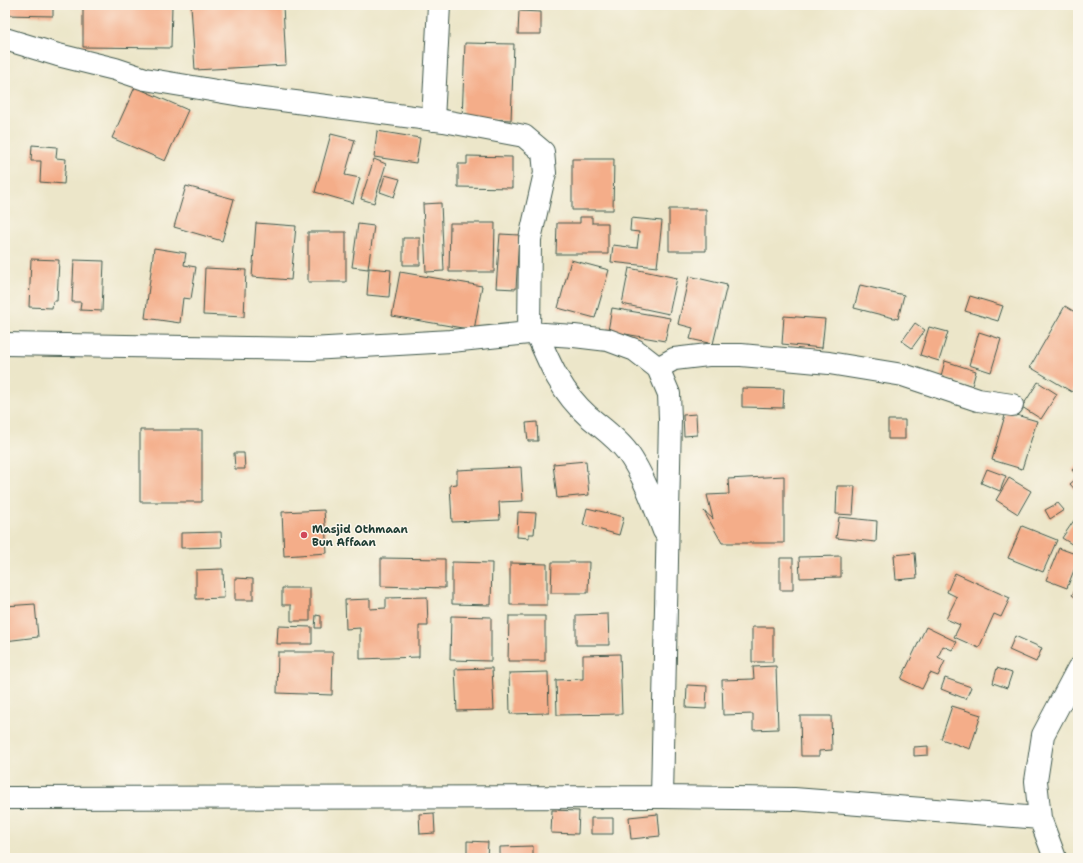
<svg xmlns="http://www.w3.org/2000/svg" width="1083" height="863" viewBox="0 0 1083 863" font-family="'Shantell Sans',sans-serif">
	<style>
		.building { fill: #f4ad89 }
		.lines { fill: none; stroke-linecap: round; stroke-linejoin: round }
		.minor-casing { stroke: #3e564a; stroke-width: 24 }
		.minor { stroke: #fff; stroke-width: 22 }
		.poi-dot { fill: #d1495b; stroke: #fbf7ec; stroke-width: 1.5 }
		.labels { text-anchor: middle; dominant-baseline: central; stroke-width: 3; stroke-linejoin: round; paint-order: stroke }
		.poi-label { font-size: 11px; font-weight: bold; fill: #1f3d34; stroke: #fbf7ec; text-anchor: start }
	</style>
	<rect width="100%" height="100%" fill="#fbf7ec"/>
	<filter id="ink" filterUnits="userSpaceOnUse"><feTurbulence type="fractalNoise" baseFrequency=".025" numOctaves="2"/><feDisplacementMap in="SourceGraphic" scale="8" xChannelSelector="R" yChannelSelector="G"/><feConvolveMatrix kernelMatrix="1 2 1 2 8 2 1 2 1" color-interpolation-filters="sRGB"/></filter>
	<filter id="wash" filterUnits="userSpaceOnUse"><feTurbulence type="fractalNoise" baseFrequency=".012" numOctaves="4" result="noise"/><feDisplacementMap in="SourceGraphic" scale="16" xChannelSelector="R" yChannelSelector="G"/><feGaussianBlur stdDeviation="0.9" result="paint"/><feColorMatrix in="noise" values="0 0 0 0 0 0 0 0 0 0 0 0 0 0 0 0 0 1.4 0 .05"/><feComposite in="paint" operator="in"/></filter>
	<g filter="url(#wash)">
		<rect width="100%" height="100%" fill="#ece6c9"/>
		<g id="blocks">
			<!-- building -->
			<path class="building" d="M 5,5 L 53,5 L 53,16 L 5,15 Z
				M 83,5 L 172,5 L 171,48 L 83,47 Z
				M 191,5 L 283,5 L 286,65 L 195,70 Z
				M 523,5 L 540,5 L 540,6 L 524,7 Z
				M 519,11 L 541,12 L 541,34 L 518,34 Z
				M 465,43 L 514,44 L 511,120 L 462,118 Z
				M 135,87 L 188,110 L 165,161 L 112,138 Z
				M 377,131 L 420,138 L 416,163 L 374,157 Z
				M 331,134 L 355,140 L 345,175 L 360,178 L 353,203 L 315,192 Z
				M 32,145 L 57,147 L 56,158 L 66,159 L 64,184 L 40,182 L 41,161 L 31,161 Z
				M 467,156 L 512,157 L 512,188 L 458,187 L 458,164 L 467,164 Z
				M 374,159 L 386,164 L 374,203 L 361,199 Z
				M 572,159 L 614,159 L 613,210 L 572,210 Z
				M 385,175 L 400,179 L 394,197 L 380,192 Z
				M 186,186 L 234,199 L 222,241 L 174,227 Z
				M 441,203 L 444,271 L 426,272 L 423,204 Z
				M 669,209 L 706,209 L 706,251 L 669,251 Z
				M 580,217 L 592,217 L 592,223 L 608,223 L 608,254 L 556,254 L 557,223 L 580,223 Z
				M 631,218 L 662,221 L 657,267 L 611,262 L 613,245 L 637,248 L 639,232 L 630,231 Z
				M 256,223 L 296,226 L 291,280 L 252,277 Z
				M 450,223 L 495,223 L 494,272 L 449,272 Z
				M 358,224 L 374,226 L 368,269 L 352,267 Z
				M 308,232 L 346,232 L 346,282 L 308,282 Z
				M 500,234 L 519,235 L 516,289 L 496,288 Z
				M 403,238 L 420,238 L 420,265 L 403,265 Z
				M 154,248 L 186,253 L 184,265 L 196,267 L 191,299 L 183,298 L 180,323 L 145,318 Z
				M 31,259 L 59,260 L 57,301 L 53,301 L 52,308 L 29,307 Z
				M 74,260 L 104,261 L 102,311 L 80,310 L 81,302 L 72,302 Z
				M 571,260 L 609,270 L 595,318 L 558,308 Z
				M 205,268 L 246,270 L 244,317 L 203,315 Z
				M 369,268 L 391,270 L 389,297 L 367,295 Z
				M 629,268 L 677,278 L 669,314 L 622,304 Z
				M 400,272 L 482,286 L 474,330 L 392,316 Z
				M 689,276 L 727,285 L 713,344 L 690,339 L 693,328 L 678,324 Z
				M 860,285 L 904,295 L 898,319 L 854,308 Z
				M 970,296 L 1003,306 L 998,321 L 965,311 Z
				M 1065,306 L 1078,314 L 1078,382 L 1072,392 L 1030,367 Z
				M 612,308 L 670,318 L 665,341 L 608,331 Z
				M 784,316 L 825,319 L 822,348 L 782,344 Z
				M 915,323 L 925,330 L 912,348 L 902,341 Z
				M 929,327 L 948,332 L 939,361 L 920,355 Z
				M 979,332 L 1001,339 L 991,372 L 969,365 Z
				M 945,361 L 976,371 L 972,386 L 941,376 Z
				M 1038,382 L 1057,394 L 1041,419 L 1022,407 Z
				M 742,388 L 784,389 L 783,408 L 742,407 Z
				M 1006,412 L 1037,421 L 1022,469 L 992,460 Z
				M 696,414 L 697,435 L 684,436 L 683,415 Z
				M 888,420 L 905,420 L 905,439 L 888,439 Z
				M 537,422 L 538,441 L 528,441 L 526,423 Z
				M 140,430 L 202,430 L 202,502 L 140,502 Z
				M 234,453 L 244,453 L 245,469 L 235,469 Z
				M 586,461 L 589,495 L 557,498 L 553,464 Z
				M 1078,464 L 1078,493 L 1070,484 L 1078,477 L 1072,470 Z
				M 521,467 L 523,501 L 499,502 L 500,520 L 452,522 L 450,485 L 457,484 L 457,470 Z
				M 987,469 L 1006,476 L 1000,491 L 981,483 Z
				M 784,476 L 784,543 L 722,543 L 704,511 L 713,519 L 707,495 L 729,494 L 728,479 Z
				M 1009,478 L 1031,491 L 1018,514 L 996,500 Z
				M 837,486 L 855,486 L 853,515 L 836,514 Z
				M 1058,503 L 1064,510 L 1050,519 L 1045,510 Z
				M 587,508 L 624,517 L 619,535 L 583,525 Z
				M 324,510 L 327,553 L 284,556 L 282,512 Z
				M 518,512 L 536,513 L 534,534 L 529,534 L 529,538 L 517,537 Z
				M 1077,516 L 1078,517 L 1078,548 L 1062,538 Z
				M 839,517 L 877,521 L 876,542 L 836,538 Z
				M 1022,526 L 1057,540 L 1043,572 L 1008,558 Z
				M 221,532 L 222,547 L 181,548 L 181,533 Z
				M 1059,548 L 1078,555 L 1078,560 L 1067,588 L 1046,580 Z
				M 915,553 L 917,578 L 896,580 L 894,555 Z
				M 841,556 L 841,577 L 800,578 L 799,557 Z
				M 381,558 L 445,559 L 445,588 L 381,586 Z
				M 780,558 L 793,558 L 793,590 L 780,590 Z
				M 452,562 L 492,563 L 491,605 L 452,604 Z
				M 552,562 L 589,562 L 588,593 L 551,593 Z
				M 510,563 L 547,564 L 547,605 L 510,605 Z
				M 223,569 L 224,598 L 196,599 L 196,570 Z
				M 955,573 L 1010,598 L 1001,617 L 994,614 L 979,648 L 954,637 L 960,625 L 946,619 L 957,597 L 947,592 Z
				M 235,578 L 253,579 L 253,600 L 235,600 Z
				M 1078,586 L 1078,599 L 1072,595 Z
				M 282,588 L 310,588 L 310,621 L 291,621 L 291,605 L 282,605 Z
				M 427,597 L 428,626 L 419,626 L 419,657 L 360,659 L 360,628 L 346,629 L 345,600 L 370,599 L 370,609 L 386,608 L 386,598 Z
				M 35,604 L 38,637 L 5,641 L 5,606 Z
				M 608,614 L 609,645 L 576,645 L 576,615 Z
				M 316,615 L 321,616 L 321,628 L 315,628 Z
				M 451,616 L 491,617 L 491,661 L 450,660 Z
				M 509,616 L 545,616 L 545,661 L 508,661 Z
				M 278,626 L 312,627 L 312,644 L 277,644 Z
				M 752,627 L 773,627 L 773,662 L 752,662 Z
				M 926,627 L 957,642 L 952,650 L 943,646 L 938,657 L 945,661 L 938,676 L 930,673 L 922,689 L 901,679 Z
				M 1015,636 L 1042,648 L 1036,662 L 1009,650 Z
				M 278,652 L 333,652 L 332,695 L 277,693 Z
				M 620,654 L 622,714 L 557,715 L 556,680 L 583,679 L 583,655 Z
				M 776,666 L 778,729 L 753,730 L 753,714 L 723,715 L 722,680 L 754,679 L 753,667 Z
				M 492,668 L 494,710 L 457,711 L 455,669 Z
				M 997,668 L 1012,673 L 1007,688 L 993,683 Z
				M 548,672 L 549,713 L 510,714 L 509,673 Z
				M 945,678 L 971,687 L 966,699 L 941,689 Z
				M 687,685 L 707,686 L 706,709 L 686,708 Z
				M 952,706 L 981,715 L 970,749 L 941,739 Z
				M 800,716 L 831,716 L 832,750 L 819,751 L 819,756 L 801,756 Z
				M 928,746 L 928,755 L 914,756 L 914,747 Z
				M 552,810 L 579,811 L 578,834 L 551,833 Z
				M 434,813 L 435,833 L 420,834 L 419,814 Z
				M 658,814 L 660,836 L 631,839 L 629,817 Z
				M 591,818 L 613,818 L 613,834 L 591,834 Z
				M 467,841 L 488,842 L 487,858 L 467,858 Z
				M 533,846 L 533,858 L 500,858 L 500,847 Z"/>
		</g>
	</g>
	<g filter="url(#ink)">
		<use href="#blocks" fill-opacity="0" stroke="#3e564a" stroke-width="1"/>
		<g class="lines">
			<defs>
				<path id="minor" d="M 5,39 L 58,55 L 115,69 L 145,79 L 241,95 L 444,121 L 524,136 L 543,152 L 545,173 L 530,239 L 529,333
					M 433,120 L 439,5
					M 537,334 C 550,365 562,393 588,416 C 602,428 617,438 628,453 C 644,476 654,505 664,531
					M 5,344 L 311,349 L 451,341 L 529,333 L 574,336 L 608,340 L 635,350 L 658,368 L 669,394 L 670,419 L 662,797
					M 658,368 L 674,359 L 708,355 L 741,355 L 829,363 L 903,375 L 978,400 L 1012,405
					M 5,798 L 662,797 L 794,799 L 1040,818
					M 1055,858 L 1040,818 L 1036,781 L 1043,735 L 1078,669"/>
			</defs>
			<!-- minor casing -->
			<use href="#minor" class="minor-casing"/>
			<!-- minor -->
			<use href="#minor" class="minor"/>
		</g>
	</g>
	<!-- markers -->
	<circle class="poi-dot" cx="304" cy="535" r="4"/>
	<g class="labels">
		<!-- poi labels -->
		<g class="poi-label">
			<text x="312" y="529">Masjid Othmaan<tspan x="312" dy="13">Bun Affaan</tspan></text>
		</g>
	</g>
	<!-- margin -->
	<rect width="1083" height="863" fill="none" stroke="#fbf7ec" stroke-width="20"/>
</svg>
